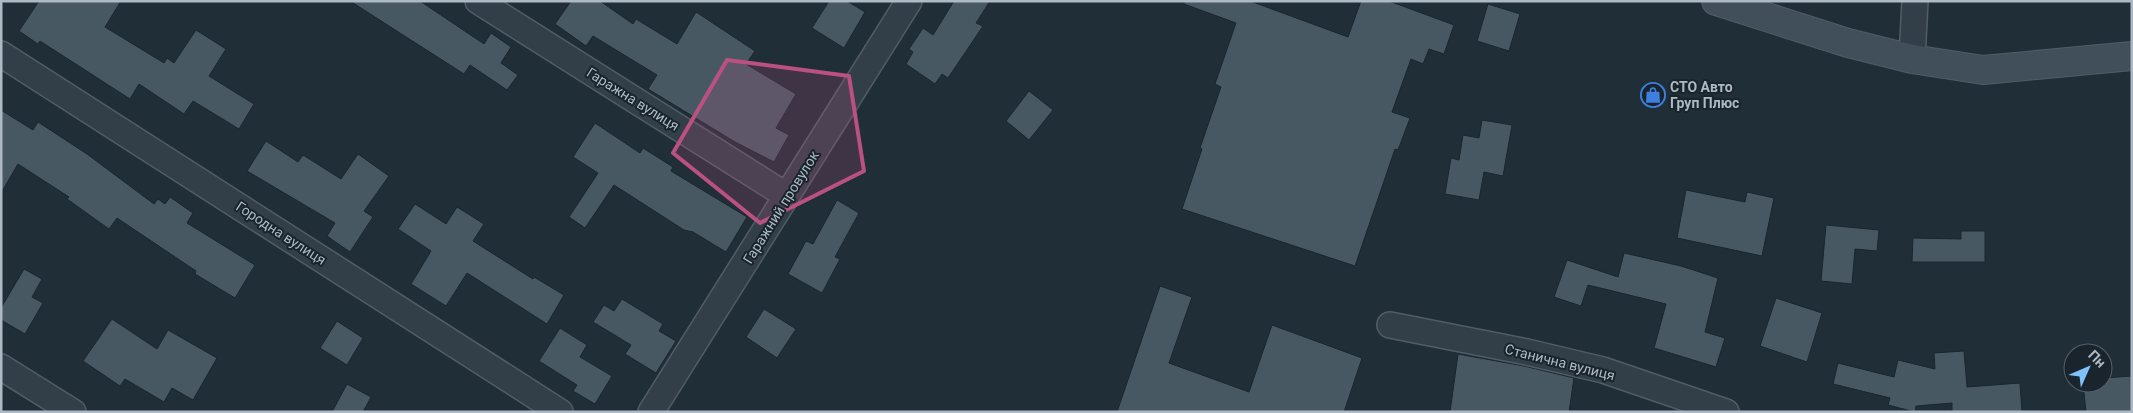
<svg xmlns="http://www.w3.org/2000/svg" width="2133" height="413" viewBox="0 0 2133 413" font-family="Roboto,sans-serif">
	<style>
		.building { fill: #485863; stroke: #1b262e }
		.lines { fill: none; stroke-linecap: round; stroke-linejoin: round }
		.street-casing { stroke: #515d66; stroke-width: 28 }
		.secondary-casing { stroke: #515d66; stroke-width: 30 }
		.street { stroke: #333f48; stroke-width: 25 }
		.secondary { stroke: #414f5b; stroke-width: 28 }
		.marked { fill: #bb5180; fill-opacity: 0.2; stroke: #bb5180; stroke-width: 4; stroke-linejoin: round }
		.labels { text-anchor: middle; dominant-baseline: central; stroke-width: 4; stroke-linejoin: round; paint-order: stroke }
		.poi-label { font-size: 14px; font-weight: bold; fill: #adbac5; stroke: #19242c; text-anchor: start }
		.street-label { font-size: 14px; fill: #adbac5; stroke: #19242c }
	</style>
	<rect width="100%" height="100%" fill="#202e37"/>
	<!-- building -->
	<path class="building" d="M 39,1 L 121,1 L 105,27 L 164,63 L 167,58 L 174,63 L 196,30 L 226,49 L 209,76 L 254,104 L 239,129 L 193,101 L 184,114 L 139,84 L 130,99 L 40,41 L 38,44 L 19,31 Z
		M 350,1 L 420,1 L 484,44 L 491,33 L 511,47 L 501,63 L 518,75 L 507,90 L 470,65 L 464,74 Z
		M 571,1 L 600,1 L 633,24 L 636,19 L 677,44 L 696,12 L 755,51 L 746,64 L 796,94 L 776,128 L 789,135 L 774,162 L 735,142 L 648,89 L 657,75 L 593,36 L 586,46 L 555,24 Z
		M 829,1 L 847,1 L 865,12 L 844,48 L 812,28 Z
		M 954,1 L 990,1 L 976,23 L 983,26 L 977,35 L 948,78 L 942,74 L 935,84 L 906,64 L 913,52 L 909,49 L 923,28 L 933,35 Z
		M 1184,1 L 1250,1 L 1348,37 L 1361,1 L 1389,1 L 1454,25 L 1444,54 L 1429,49 L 1423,64 L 1411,59 L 1392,112 L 1410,118 L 1398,150 L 1395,149 L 1355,266 L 1182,209 L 1202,149 L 1200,148 L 1221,87 L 1215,84 L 1236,23 L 1184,4 Z
		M 1488,4 L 1520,14 L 1509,51 L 1477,41 Z
		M 1029,91 L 1053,110 L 1029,140 L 1006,121 Z
		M 1,110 L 33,130 L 38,122 L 87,154 L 154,204 L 158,199 L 165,204 L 170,197 L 193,213 L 187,223 L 255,265 L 235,298 L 195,274 L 196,271 L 117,218 L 109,229 L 67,199 L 69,197 L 18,164 L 1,193 Z
		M 1482,120 L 1512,125 L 1503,176 L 1484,172 L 1479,200 L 1445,194 L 1451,158 L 1459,160 L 1463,135 L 1479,138 Z
		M 595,123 L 640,153 L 643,148 L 673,167 L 671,171 L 747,217 L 726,252 L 693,232 L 684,230 L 614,185 L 585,228 L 569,217 L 598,173 L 573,157 Z
		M 266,141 L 298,162 L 303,155 L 341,179 L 358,154 L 389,176 L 364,211 L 373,217 L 350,252 L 327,236 L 335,223 L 247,171 Z
		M 1686,190 L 1745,202 L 1747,192 L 1774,198 L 1762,256 L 1677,238 Z
		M 837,200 L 859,213 L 835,257 L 840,259 L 822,293 L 788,274 L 806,241 L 813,244 Z
		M 415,204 L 446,224 L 457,207 L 484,224 L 473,241 L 533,279 L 534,277 L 564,295 L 547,324 L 467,273 L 446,306 L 411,284 L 431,251 L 398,229 Z
		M 1826,225 L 1879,230 L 1877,251 L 1855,249 L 1852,284 L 1821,281 Z
		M 1961,231 L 1985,231 L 1985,262 L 1912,262 L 1913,238 L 1961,239 Z
		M 1624,253 L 1681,266 L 1718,278 L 1705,332 L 1725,338 L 1716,367 L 1654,348 L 1666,304 L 1588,285 L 1581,306 L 1554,297 L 1567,260 L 1618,277 Z
		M 24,269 L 42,279 L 32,297 L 43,303 L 25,334 L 1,320 L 1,308 Z
		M 1160,286 L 1192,297 L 1169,363 L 1249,392 L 1272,325 L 1362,358 L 1344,412 L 1117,412 Z
		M 1776,298 L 1822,313 L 1807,362 L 1760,346 Z
		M 622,299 L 663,324 L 659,331 L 676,341 L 656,373 L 625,354 L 631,345 L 593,322 L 604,305 L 614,311 Z
		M 764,309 L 796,329 L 777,358 L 746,337 Z
		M 112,319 L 157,349 L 168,330 L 217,358 L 193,400 L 172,388 L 164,402 L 125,379 L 120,386 L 83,361 Z
		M 337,321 L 363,338 L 347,365 L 320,348 Z
		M 560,328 L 587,345 L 580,357 L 612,376 L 595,404 L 573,391 L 577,385 L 539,361 Z
		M 1964,351 L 1967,387 L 2020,383 L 2022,412 L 1952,412 L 1952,403 L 1916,406 L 1915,412 L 1888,405 L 1890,398 L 1833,384 L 1838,363 L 1894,377 L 1898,360 L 1935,369 L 1934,353 Z
		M 1458,354 L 1524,366 L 1574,378 L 1569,412 L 1450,412 Z
		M 2132,376 L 2132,412 L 2086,412 L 2083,383 L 2103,383 L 2103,378 Z
		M 347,384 L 371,397 L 363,412 L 332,412 Z"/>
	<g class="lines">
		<defs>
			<path id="street" d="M 478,1 L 787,196
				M 1,54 L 560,412
				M 1912,59 L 1915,1
				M 1390,325 L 1527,352 L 1603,370 L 1726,412
				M 1,367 L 73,412
				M 651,412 L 909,1"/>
			<path id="secondary" d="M 1716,1 L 1848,43 L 1912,59 L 1983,70 L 2132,56"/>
		</defs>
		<!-- street casing -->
		<use href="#street" class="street-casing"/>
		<!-- secondary casing -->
		<use href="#secondary" class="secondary-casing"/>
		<!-- street -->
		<use href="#street" class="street"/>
		<!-- secondary -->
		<use href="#secondary" class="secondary"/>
	</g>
	<!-- marked area -->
	<path class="marked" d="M 727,60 L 849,76 L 864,171 L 760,223 L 673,153 Z"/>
	<!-- icons -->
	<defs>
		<symbol id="shop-ring" viewBox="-11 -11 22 22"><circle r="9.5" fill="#19242c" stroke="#3f7fe0" stroke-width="1.5"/><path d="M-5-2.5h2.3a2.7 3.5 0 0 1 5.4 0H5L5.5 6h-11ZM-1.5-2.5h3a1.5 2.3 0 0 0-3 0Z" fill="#3f7fe0"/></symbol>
	</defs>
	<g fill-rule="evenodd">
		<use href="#shop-ring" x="1639" y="81" width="28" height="28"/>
	</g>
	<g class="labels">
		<!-- poi labels -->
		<g class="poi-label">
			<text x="1670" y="87">СТО Авто<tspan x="1670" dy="16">Груп Плюс</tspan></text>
		</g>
		<!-- street labels -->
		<g class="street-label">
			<text transform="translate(633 99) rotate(32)">Гаражна вулиця</text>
			<text transform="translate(781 207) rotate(-58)">Гаражний провулок</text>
			<text transform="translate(281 233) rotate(33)">Городна вулиця</text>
			<text transform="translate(1560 362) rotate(14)">Станична вулиця</text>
		</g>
	</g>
	<!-- border -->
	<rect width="2133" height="413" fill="none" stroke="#adbac5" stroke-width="5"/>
	<!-- north arrow -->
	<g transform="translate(2088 368) rotate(45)"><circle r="24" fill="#19242c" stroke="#546069"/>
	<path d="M0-4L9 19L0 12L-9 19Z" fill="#7ec2f9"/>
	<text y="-8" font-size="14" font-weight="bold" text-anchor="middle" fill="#adbac5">Пн</text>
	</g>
</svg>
